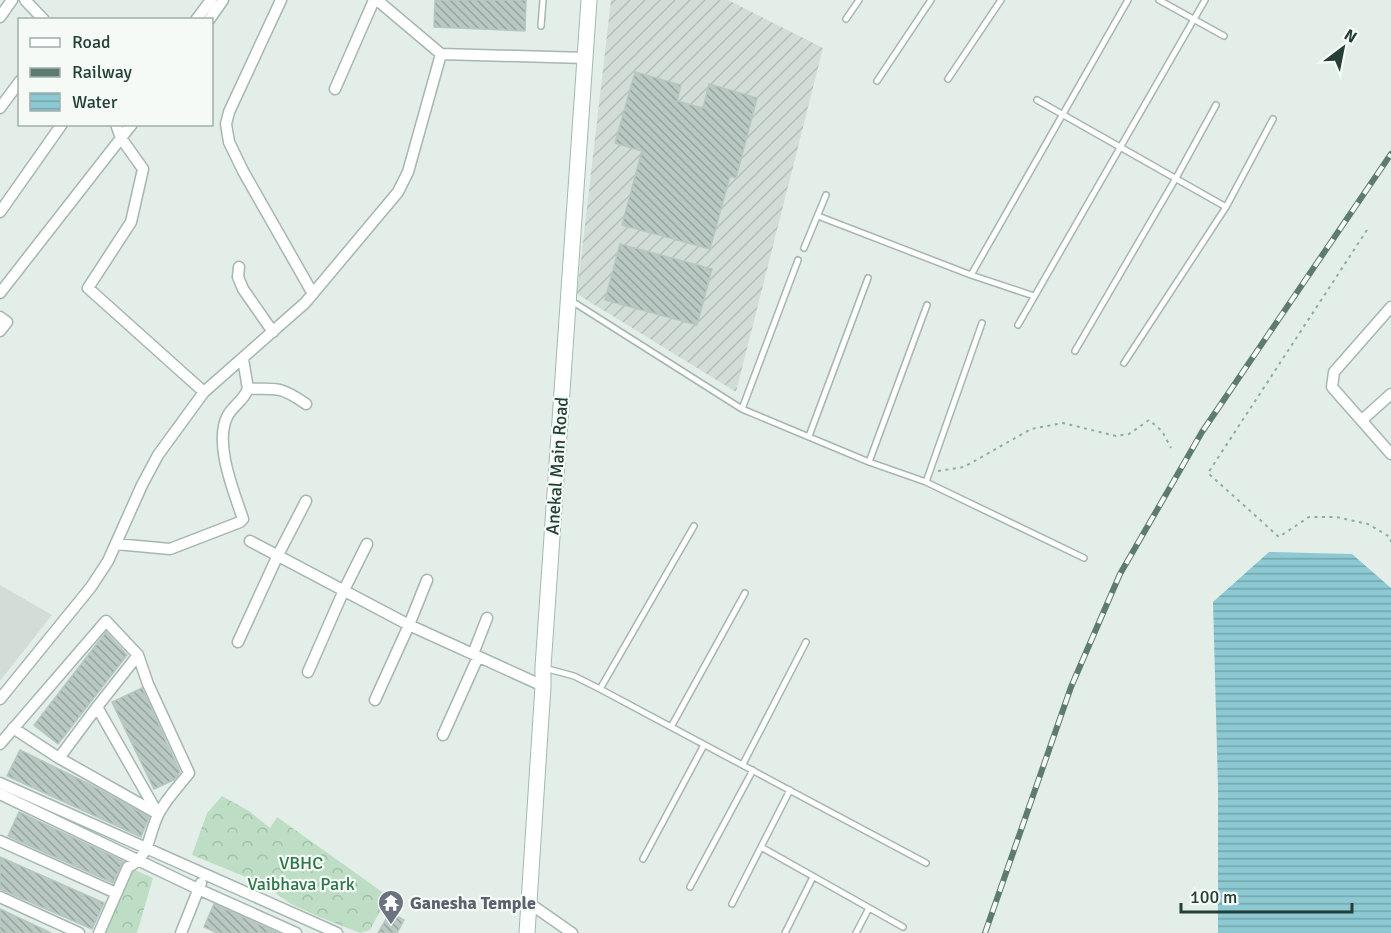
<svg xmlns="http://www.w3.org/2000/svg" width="1391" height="933" viewBox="0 0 1391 933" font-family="Signika,sans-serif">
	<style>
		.built { fill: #d2ddd8 }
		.industrial { fill: url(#industrial-furrows) }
		.forest { fill: url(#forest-crowns) }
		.water { fill: url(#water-rules) }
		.building { fill: url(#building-back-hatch); stroke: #b6c7c0; stroke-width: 1.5 }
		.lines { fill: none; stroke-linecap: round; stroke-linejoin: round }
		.lane-casing { stroke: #a6b6b0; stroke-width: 8 }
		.street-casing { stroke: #a6b6b0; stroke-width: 13 }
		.secondary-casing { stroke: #a2b9b1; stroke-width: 17 }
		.path { stroke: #85b1a2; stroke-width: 2; stroke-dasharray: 3 4.5; stroke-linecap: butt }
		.lane { stroke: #fff; stroke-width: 5 }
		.street { stroke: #fff; stroke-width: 10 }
		.secondary { stroke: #fff; stroke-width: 15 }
		.rail-casing { stroke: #5e7b72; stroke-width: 6 }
		.rail { stroke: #f5faf7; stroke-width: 4; stroke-dasharray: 11; stroke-linecap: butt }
		.labels { text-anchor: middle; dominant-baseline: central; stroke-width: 4.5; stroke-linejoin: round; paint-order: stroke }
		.street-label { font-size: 18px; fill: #233f37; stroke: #f5faf7 }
		.park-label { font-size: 18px; fill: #2d7648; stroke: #f5faf7 }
		.worship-label { font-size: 18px; font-weight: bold; fill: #5b616d; stroke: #f5faf7; text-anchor: start }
	</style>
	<defs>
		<pattern id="industrial-furrows" width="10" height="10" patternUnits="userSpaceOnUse" patternTransform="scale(1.5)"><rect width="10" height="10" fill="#d2ddd8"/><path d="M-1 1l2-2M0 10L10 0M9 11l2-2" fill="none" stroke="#b4bfba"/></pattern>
		<pattern id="forest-crowns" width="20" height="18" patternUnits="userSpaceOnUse" patternTransform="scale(1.5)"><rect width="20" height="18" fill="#bddec5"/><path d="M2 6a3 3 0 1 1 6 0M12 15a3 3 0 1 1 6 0" fill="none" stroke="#a2c0aa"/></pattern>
		<pattern id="water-rules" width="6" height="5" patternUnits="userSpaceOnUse" patternTransform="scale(1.5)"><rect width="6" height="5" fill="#8dc9d2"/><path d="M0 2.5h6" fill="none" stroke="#73a5ab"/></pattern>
		<pattern id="building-back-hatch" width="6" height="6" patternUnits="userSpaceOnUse" patternTransform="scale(1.5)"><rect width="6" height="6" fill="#b9c8c2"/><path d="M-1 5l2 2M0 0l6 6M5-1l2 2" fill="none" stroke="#96a49e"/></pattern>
	</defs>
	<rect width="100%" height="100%" fill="#e4eee9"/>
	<!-- built -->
	<path class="built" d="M 0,585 L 52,615 L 0,681 Z"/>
	<!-- industrial -->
	<path class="industrial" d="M 611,0 L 728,0 L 823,48 L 736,392 L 577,294 Z"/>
	<!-- forest -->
	<path class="forest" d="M 222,796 L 249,811 L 270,828 L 277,817 L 388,896 L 370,930 L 360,933 L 317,916 L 291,904 L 263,884 L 192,855 L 207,813 Z
		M 128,867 L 153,878 L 137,933 L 97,933 Z"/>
	<!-- water -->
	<path class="water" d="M 1269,552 L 1352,554 L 1391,588 L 1391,933 L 1218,933 L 1218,788 L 1213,602 Z"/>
	<!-- building -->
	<path class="building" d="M 435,0 L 526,0 L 525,31 L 434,27 Z
		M 635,72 L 681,85 L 677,101 L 703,108 L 709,84 L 757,98 L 736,178 L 730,176 L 710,249 L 622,225 L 642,151 L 615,143 Z
		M 620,244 L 712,269 L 697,325 L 605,300 Z
		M 106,632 L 127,655 L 58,744 L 34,725 Z
		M 142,688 L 180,772 L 174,780 L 154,789 L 112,702 Z
		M 20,750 L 91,785 L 149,817 L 141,837 L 7,776 Z
		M 19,812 L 123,861 L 113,883 L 8,836 Z
		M 0,857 L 104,903 L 92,929 L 0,889 Z
		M 214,904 L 278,933 L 217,933 L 204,927 Z
		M 0,909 L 51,933 L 0,933 Z
		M 390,912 L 404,920 L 397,933 L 378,933 Z"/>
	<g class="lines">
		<defs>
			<path id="lane" d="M 1159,0 L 1224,36
				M 846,19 L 859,0
				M 541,26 L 543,0
				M 948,79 L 1001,0
				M 877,81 L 931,0
				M 1037,100 L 1226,207 L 1273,119
				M 818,216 L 971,275 L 1128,0
				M 804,248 L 826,195
				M 971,275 L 1034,296
				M 570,300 L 742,409 L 869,462 L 926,482 L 1084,558
				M 1018,325 L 1205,0
				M 1075,351 L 1176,178 L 1216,105
				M 1124,363 L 1226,207
				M 742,409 L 798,260
				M 809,436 L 868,278
				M 869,462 L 927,305
				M 926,482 L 982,323
				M 544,668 L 574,676 L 600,689 L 926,863
				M 600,689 L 694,526
				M 671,727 L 745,593
				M 743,764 L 806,642
				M 761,847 L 903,927
				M 643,859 L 704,745
				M 690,887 L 753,770
				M 732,904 L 790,790
				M 785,933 L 813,877
				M 856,933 L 869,908"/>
			<path id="street" d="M 25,0 L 44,20
				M 281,0 L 229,112 L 226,124 L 229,142 L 243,171 L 313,294
				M 377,0 L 441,54 L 586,58
				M 0,17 L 12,0
				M 196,20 L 211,0
				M 209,20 L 223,0
				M 335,89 L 374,0
				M 0,108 L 20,81
				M 116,124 L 121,138 L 143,169 L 131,222 L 88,288 L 204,392
				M 0,212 L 62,124
				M 239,267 L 238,277 L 243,289 L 273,332
				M 0,293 L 132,124
				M 1391,307 L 1334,372 L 1332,387 L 1391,454
				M 0,317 L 7,322 L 0,331
				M 243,359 L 248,389
				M 1362,420 L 1391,394
				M 250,541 L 409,625 L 543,686
				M 116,544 L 170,549 L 240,522 L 243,519 C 234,492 213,442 228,415 C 234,405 243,401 248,389 C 277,388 282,387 306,404
				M 238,642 L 278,555 L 306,501
				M 473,654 L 487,618
				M 308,672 L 344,590 L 367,544
				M 0,699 L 91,587 L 108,561 L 142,485 L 158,455 L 204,392 L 305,303 L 398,192 L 408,172 L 441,54
				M 375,700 L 409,625 L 427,580
				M 97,707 L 158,814 L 59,758 Z
				M 97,707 L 138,655
				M 13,728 L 59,758
				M 443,735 L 478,657
				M 0,744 L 106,621 L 138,655 L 148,684 L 189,773 C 179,786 165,800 158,815 C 148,835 150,857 128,867 L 99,933
				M 0,783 L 337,933
				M 0,794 L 198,889 L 296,933
				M 0,841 L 116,893
				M 0,897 L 79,933
				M 529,903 L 572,933
				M 181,933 L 201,883"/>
			<path id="secondary" d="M 527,933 L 543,686 L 543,667 L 589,0"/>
		</defs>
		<!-- lane casing -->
		<use href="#lane" class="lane-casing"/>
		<!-- street casing -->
		<use href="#street" class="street-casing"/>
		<!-- secondary casing -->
		<use href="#secondary" class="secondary-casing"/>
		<!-- path -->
		<path class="path" d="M 1367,230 L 1208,473 L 1279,537 L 1309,517 L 1336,517 L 1368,524 L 1390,537 L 1391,542
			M 938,471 L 964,467 L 1031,429 L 1063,423 L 1116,436 L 1129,434 L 1149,420 L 1162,431 L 1171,448"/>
		<!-- lane -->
		<use href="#lane" class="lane"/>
		<!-- street -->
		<use href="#street" class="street"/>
		<!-- secondary -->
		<use href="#secondary" class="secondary"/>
		<defs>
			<path id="rail" d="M 985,933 L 1071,687 L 1120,574 L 1202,432 L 1391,154"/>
		</defs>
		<!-- rail casing -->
		<use href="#rail" class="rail-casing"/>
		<!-- rail -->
		<use href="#rail" class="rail"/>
	</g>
	<!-- icons -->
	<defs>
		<symbol id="temple-pin" viewBox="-11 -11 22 30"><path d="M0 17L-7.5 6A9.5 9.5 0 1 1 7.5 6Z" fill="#6b7280" stroke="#f5faf7"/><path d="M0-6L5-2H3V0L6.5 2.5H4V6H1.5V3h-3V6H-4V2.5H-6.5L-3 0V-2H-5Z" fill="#fff"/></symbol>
	</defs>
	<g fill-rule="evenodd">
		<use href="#temple-pin" x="376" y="888" width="30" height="40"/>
	</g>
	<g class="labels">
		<!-- street labels -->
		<g class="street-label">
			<text transform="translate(557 466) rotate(-86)">Anekal Main Road</text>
		</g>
		<!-- park labels -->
		<g class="park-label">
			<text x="301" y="863">VBHC<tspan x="301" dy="21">Vaibhava Park</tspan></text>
		</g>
		<!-- worship labels -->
		<g class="worship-label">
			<text x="410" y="903">Ganesha Temple</text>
		</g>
	</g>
	<!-- legend -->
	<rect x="18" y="18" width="195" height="108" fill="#f5faf7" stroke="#a1afaa" stroke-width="1.5"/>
	<rect x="30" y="38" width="30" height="9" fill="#ffffff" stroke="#a1afaa" stroke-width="1.5"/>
	<text x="72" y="48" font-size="18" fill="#233f37">Road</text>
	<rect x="30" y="68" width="30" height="9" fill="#5e7b72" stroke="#a1afaa" stroke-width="1.5"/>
	<text x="72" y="78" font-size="18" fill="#233f37">Railway</text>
	<rect x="30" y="93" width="30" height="18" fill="url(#water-rules)" stroke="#a1afaa" stroke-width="1.5"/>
	<text x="72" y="108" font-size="18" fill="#233f37">Water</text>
	<!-- north arrow -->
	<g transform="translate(1343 48) rotate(32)" stroke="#f5faf7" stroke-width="4.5" paint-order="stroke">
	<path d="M0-4.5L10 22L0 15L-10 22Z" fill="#233f37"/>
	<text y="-9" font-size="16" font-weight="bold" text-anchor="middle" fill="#233f37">N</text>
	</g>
	<!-- scale -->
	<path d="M1181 903v9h171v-9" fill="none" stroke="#233f37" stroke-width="3"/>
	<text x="1190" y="903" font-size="18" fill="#233f37" stroke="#f5faf7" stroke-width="4.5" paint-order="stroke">100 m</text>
</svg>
